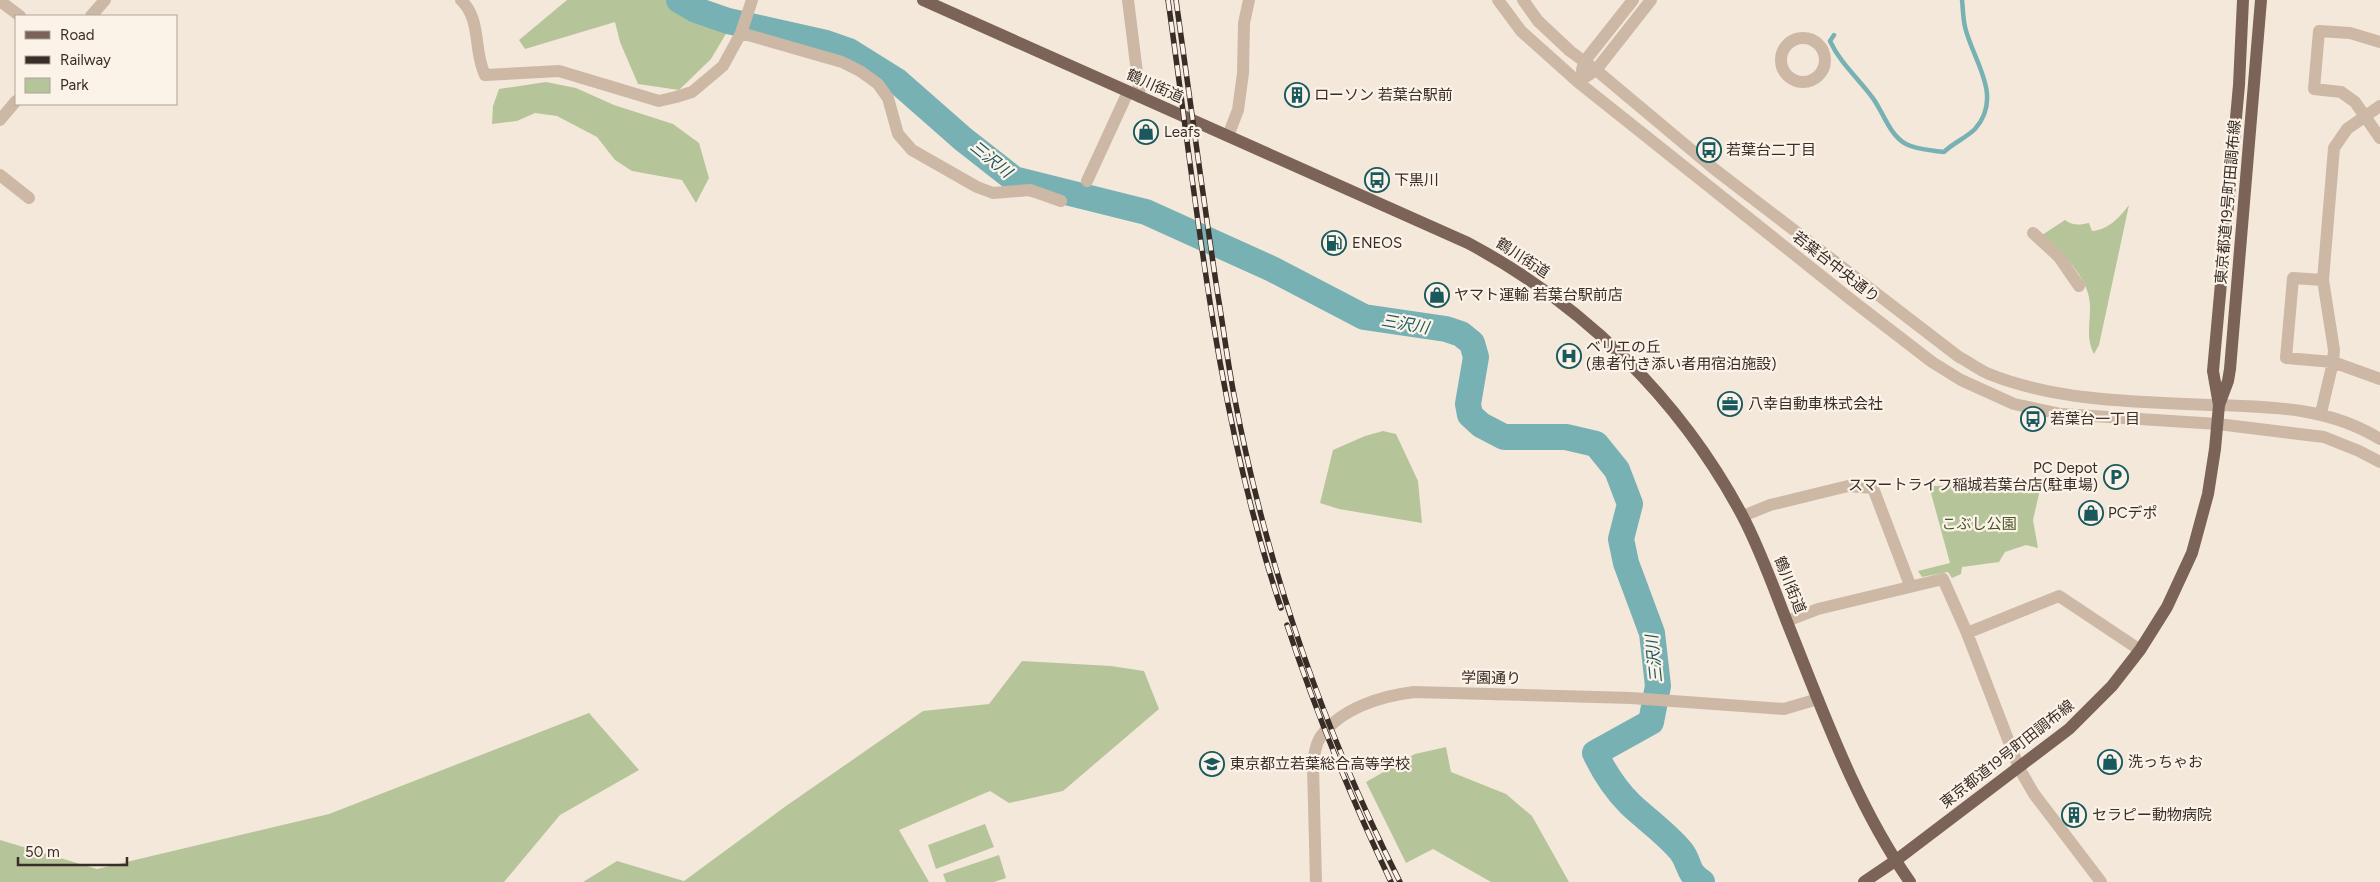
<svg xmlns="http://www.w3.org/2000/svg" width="2380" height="882" viewBox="0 0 2380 882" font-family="Figtree,'Noto Sans JP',sans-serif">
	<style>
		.green { fill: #b6c599 }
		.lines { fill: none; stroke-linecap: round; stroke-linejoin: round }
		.stream { stroke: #77b1b4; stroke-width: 4.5 }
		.river { stroke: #77b1b4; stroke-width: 26 }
		.minor { stroke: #cdb8a5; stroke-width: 12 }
		.major { stroke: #7c6357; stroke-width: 12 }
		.rail-casing { stroke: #392d27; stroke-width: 5.5 }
		.rail { stroke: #fbf2e8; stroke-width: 4; stroke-dasharray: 11; stroke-linecap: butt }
		.labels { text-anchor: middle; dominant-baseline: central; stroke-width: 4.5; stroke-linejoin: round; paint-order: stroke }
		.street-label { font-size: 15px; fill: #392d27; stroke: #fbf2e8 }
		.poi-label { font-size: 15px; fill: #392d27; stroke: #fbf2e8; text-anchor: start }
		.park-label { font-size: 15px; fill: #475929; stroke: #fbf2e8 }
		.water-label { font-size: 16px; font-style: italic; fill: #19595e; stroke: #fbf2e8 }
	</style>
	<rect width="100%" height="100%" fill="#f4e8db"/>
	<!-- green -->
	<path class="green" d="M 567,0 L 703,0 L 727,32 L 711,59 L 679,90 L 638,84 L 620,42 L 615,22 L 525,49 L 519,40 Z
		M 546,82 L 576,88 L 614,105 L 673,124 L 699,143 L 709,178 L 696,203 L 682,180 L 632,171 L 615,160 L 597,137 L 557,116 L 535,113 L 517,121 L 492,124 L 493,106 L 499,89 Z
		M 2129,205 L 2099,345 L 2094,354 C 2086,338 2090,325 2090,308 C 2091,279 2062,253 2042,235 L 2065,220 C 2073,226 2080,225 2089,223 L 2092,231 C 2108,230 2120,217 2129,205 Z
		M 1383,431 L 1396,434 L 1418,481 L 1422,523 L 1339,509 L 1320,503 L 1333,450 L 1365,436 Z
		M 2041,485 L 2033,520 L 2038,548 L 2026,545 L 2005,552 L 1999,562 L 1962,567 L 1961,574 L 1952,578 L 1948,572 L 1922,577 L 1918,571 L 1950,563 L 1929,486 Z
		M 1022,661 L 1111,666 L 1144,671 L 1159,709 L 1063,791 L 1009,803 L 990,791 L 899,830 L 929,882 L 583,882 L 617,861 L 684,881 L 786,806 L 923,711 L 989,704 Z
		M 589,713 L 639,770 L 560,815 L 504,882 L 0,882 L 0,840 L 97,869 L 329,814 Z
		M 1446,747 L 1451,772 L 1506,794 L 1532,816 L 1569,882 L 1491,882 L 1433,849 L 1406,863 L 1366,782 L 1415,754 Z
		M 985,824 L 994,847 L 936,869 L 928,845 Z
		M 999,855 L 1006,878 L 994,882 L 946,882 L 943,874 Z"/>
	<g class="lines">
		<!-- stream -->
		<path class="stream" d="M 1834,35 L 1830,41 C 1840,63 1858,78 1872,97 C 1883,111 1889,135 1906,144 C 1917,150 1932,150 1944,152 C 1953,143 1966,138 1975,129 C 2004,96 1973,61 1965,27 C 1963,18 1963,9 1962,0"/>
		<!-- river -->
		<path class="river" d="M 679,0 L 696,10 L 728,21 L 826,43 L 849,51 L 897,81 L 963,139 L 1014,179 L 1146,212 L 1272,269 L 1364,317 L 1446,329 L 1461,334 L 1472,343 L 1476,357 L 1468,404 L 1470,415 L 1481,425 L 1504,437 L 1566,437 L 1596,444 L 1617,470 L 1630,504 L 1621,539 L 1626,563 L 1652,633 L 1658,686 L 1651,722 L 1595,753 C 1604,772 1616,790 1630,804 C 1647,820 1666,833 1681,851 C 1691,864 1686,872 1702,882"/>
		<!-- minor -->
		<path class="minor" d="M 461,0 C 482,20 473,51 485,75 L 559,71 L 659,101 L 676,97 L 692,92 L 723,66 L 741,33 L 752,0
			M 1128,0 L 1140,97
			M 1498,0 L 1521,31 L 1578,82 L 1854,302 L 1932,362 L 1961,380 L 2014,404 L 2061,414 L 2218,424 L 2324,437 L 2359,451 L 2380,462
			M 1523,0 L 1538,21 L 1570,51 L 1596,70 L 1713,168 L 1959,357 C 1969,362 1979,370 1989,374 C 2059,402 2140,402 2214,405 C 2273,407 2328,407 2380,439
			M 0,1 L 20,16
			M 91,16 L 105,0
			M 741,33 L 842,62 L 860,71 L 878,84 L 888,98 L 898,134 L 912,150 L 977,187 L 993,193 L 1030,190 L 1061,201
			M1781 60a22 22 0 1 1 44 0a22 22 0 1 1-44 0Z
			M 2380,42 L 2350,33 L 2319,31 L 2314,89 L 2341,92 L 2355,102 L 2380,138
			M 1582,70 L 1584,62 L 1633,0
			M 1578,82 L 1596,70 L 1651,0
			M 0,120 L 16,101
			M 1228,136 L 1238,110 L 1243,73 L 1244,23 L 1249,0
			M 0,175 L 29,198
			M 1087,181 L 1128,92
			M 2033,233 L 2059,257 L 2079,286
			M 2323,280 L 2293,278 L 2286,358 L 2333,362 L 2380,379
			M 2321,413 L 2333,362 L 2334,350 L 2323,280 L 2334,148 L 2347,129 L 2380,106
			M 1743,516 L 1770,505 L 1848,486 L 1873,488 L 1910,585
			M 1787,621 L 1818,609 L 1943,579 L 1967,633 L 2019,768 L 2034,794 L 2101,882
			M 1967,633 L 2059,596 L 2140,650
			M 1316,882 L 1313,766 C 1314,756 1315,745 1321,736 C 1342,708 1381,696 1414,692 L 1631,698 L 1784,709 L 1818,699"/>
		<!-- major -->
		<path class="major" d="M 923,0 L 1468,243 C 1584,305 1680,399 1742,515 C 1760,549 1773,586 1787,622 C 1823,711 1855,803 1910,882
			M 2219,405 L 2228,381 L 2230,369 L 2261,0
			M 1864,882 L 1895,861 L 2069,729 L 2112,686 L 2140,650 L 2167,607 L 2192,553 L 2208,494 L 2215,449 L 2219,405 L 2213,371 L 2239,85 L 2243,0"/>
		<defs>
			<path id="rail" d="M 1168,0 C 1197,204 1215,412 1281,608
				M 1176,0 C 1190,99 1203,197 1218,296 C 1224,331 1228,366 1235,400 C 1267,567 1324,731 1400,882
				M 1287,625 C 1316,713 1351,798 1391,882"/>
		</defs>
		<!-- rail casing -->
		<use href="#rail" class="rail-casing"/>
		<!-- rail -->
		<use href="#rail" class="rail"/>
	</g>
	<!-- icons -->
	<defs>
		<symbol id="building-ring" viewBox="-11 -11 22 22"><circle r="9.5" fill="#fbf2e8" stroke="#19595e" stroke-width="1.5"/><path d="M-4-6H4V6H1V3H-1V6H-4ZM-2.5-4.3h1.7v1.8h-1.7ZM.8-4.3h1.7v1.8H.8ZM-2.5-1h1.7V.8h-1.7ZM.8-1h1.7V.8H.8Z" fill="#19595e"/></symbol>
		<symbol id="shop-ring" viewBox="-11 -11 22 22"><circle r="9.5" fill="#fbf2e8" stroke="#19595e" stroke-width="1.5"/><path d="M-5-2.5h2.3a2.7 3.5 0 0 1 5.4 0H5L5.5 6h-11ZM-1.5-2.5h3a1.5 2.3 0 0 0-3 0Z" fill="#19595e"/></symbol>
		<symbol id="bus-ring" viewBox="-11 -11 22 22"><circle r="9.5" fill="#fbf2e8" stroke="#19595e" stroke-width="1.5"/><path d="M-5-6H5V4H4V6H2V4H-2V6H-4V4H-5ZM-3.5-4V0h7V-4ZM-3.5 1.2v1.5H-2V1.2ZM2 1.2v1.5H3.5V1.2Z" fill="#19595e"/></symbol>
		<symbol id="fuel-ring" viewBox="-11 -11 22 22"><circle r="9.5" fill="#fbf2e8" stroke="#19595e" stroke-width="1.5"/><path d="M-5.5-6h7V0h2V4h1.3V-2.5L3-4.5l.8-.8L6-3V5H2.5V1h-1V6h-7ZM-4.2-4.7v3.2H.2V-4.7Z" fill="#19595e"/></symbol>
		<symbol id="hospital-ring" viewBox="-11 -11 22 22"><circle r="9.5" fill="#fbf2e8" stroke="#19595e" stroke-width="1.5"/><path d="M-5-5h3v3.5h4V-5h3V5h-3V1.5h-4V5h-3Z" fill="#19595e"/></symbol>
		<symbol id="office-ring" viewBox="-11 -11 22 22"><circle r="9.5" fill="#fbf2e8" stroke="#19595e" stroke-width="1.5"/><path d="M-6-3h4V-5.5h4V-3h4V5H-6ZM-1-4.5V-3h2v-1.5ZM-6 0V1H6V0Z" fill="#19595e"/></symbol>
		<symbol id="parking-ring" viewBox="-11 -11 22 22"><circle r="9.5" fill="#fbf2e8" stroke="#19595e" stroke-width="1.5"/><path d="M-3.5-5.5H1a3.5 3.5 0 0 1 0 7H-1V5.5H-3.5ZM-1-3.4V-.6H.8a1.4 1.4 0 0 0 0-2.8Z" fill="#19595e"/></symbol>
		<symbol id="school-ring" viewBox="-11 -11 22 22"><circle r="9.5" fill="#fbf2e8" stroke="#19595e" stroke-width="1.5"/><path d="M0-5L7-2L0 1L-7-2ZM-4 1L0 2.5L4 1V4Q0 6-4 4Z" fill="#19595e"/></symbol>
	</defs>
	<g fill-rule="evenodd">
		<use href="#building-ring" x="1283" y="81" width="28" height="28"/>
		<use href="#shop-ring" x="1132" y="118" width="28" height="28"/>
		<use href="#bus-ring" x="1695" y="136" width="28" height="28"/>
		<use href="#bus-ring" x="1363" y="166" width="28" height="28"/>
		<use href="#fuel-ring" x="1320" y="229" width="28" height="28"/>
		<use href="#shop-ring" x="1423" y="281" width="28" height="28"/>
		<use href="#hospital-ring" x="1555" y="342" width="28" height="28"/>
		<use href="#office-ring" x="1716" y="390" width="28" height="28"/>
		<use href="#bus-ring" x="2019" y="405" width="28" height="28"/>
		<use href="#parking-ring" x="2102" y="463" width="28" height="28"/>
		<use href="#shop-ring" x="2077" y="499" width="28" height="28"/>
		<use href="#shop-ring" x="2096" y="748" width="28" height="28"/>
		<use href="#school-ring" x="1198" y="750" width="28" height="28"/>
		<use href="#building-ring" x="2060" y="801" width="28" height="28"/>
	</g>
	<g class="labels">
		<!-- street labels -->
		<g class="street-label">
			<text transform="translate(1155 86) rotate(24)">鶴川街道</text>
			<text transform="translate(2228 202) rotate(-85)">東京都道19号町田調布線</text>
			<text transform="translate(1523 258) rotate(33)">鶴川街道</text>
			<text transform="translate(1836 267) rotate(38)">若葉台中央通り</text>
			<text transform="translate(1790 585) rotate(68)">鶴川街道</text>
			<text transform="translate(1491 678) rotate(1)">学園通り</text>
			<text transform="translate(2007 754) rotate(-38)">東京都道19号町田調布線</text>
		</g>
		<!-- poi labels -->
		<g class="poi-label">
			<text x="1314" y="95">ローソン 若葉台駅前</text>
			<text x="1164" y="132">Leafs</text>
			<text x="1726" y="150">若葉台二丁目</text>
			<text x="1394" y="180">下黒川</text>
			<text x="1352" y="243">ENEOS</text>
			<text x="1454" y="295">ヤマト運輸 若葉台駅前店</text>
			<text x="1586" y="347">ベリエの丘<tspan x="1586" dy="17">(患者付き添い者用宿泊施設)</tspan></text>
			<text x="1748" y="404">八幸自動車株式会社</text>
			<text x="2050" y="419">若葉台一丁目</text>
			<text x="2098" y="468" text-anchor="end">PC Depot<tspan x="2098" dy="17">スマートライフ稲城若葉台店(駐車場)</tspan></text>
			<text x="2108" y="513">PCデポ</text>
			<text x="2128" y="762">洗っちゃお</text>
			<text x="1230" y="764">東京都立若葉総合高等学校</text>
			<text x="2092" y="815">セラピー動物病院</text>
		</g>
		<!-- park labels -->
		<g class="park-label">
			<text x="1979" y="524">こぶし公園</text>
		</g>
		<!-- water labels -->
		<g class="water-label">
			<text transform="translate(991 159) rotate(39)">三沢川</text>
			<text transform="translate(1405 324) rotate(10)">三沢川</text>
			<text transform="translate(1654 659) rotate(-96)">三沢川</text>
		</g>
	</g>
	<!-- legend -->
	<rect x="15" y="15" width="162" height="90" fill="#fbf2e8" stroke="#ada39b"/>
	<rect x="25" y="31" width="25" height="8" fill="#7c6357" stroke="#ada39b"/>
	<text x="60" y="40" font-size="15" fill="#392d27">Road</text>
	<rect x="25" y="56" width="25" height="8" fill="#392d27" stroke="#ada39b"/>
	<text x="60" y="65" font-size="15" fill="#392d27">Railway</text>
	<rect x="25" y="78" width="25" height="15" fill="#b6c599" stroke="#ada39b"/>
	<text x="60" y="90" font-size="15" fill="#392d27">Park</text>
	<!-- scale -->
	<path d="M18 857v8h109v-8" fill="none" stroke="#392d27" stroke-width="2.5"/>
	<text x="25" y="857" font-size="15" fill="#392d27" stroke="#fbf2e8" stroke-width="4" paint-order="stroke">50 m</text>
</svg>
